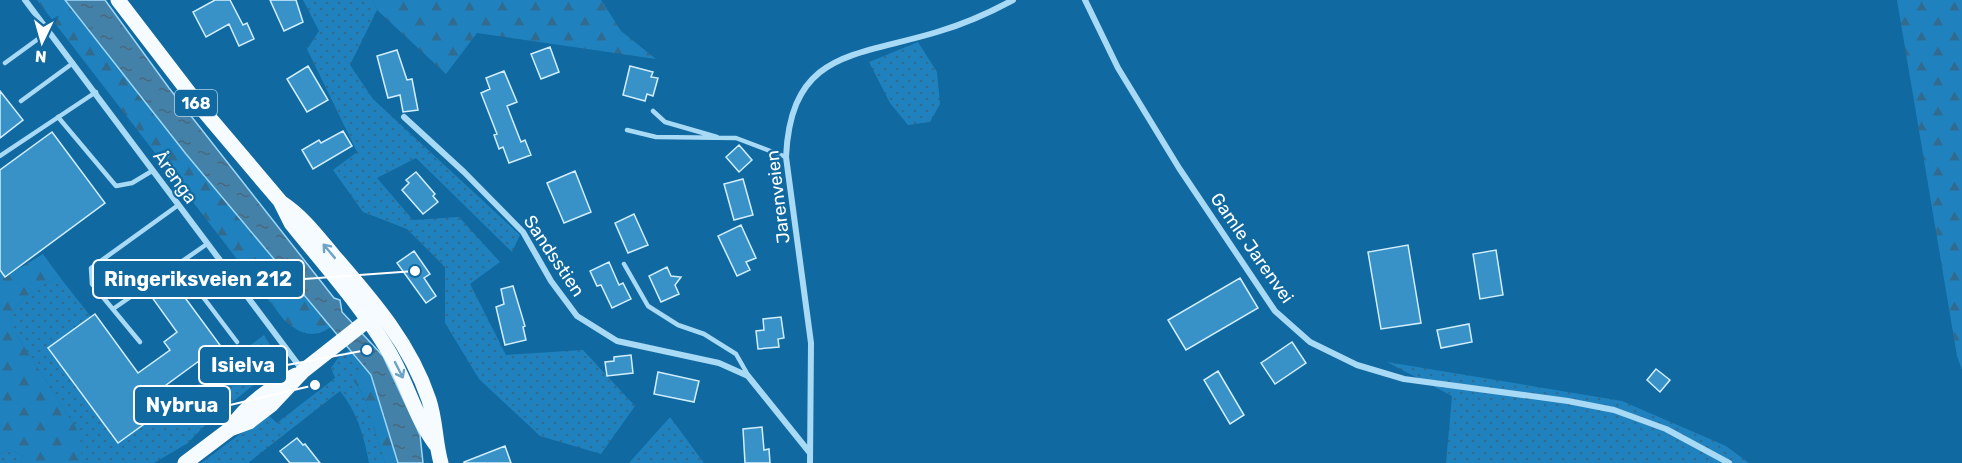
<svg xmlns="http://www.w3.org/2000/svg" width="1962" height="463" viewBox="0 0 1962 463" font-family="Rubik,sans-serif">
	<style>
		.grass { fill: url(#grass-dots) }
		.forest { fill: url(#forest-firs) }
		.water { fill: url(#water-ripples); stroke: #9ad7f9; stroke-width: 1.5 }
		.building { fill: #3992c7; stroke: #d1eefe; stroke-width: 1.5 }
		.lines { fill: none; stroke-linecap: round; stroke-linejoin: round }
		.service { stroke: #a8d9f5; stroke-width: 4.5 }
		.minor { stroke: #a8d9f5; stroke-width: 6 }
		.primary { stroke: #f6fbff; stroke-width: 15 }
		.oneway { stroke: #6ca3c6 }
		.labels { text-anchor: middle; dominant-baseline: central; stroke-width: 4.5; stroke-linejoin: round; paint-order: stroke }
		.shield { fill: #1069a0; stroke: #b7d2e2; stroke-width: 1.5 }
		.shield-label { font-size: 16px; font-weight: bold; fill: #fff }
		.street-label { font-size: 18px; fill: #fff; stroke: #1069a0 }
		.leader { fill: none; stroke: #fff; stroke-width: 2 }
		.callout-dot { fill: #fff; stroke: #1069a0; stroke-width: 2 }
		.callout { fill: #1069a0; stroke: #fff; stroke-width: 2 }
		.callout-label { font-size: 20px; text-anchor: middle; font-weight: bold; fill: #fff }
	</style>
	<defs>
		<pattern id="grass-dots" width="8" height="8" patternUnits="userSpaceOnUse" patternTransform="scale(1.5)"><rect width="8" height="8" fill="#1f82be"/><path d="M2 2h.1M6 6h.1" fill="none" stroke="#316c90" stroke-width="1.8" stroke-linecap="round"/></pattern>
		<pattern id="forest-firs" width="22" height="20" patternUnits="userSpaceOnUse" patternTransform="scale(1.5)"><rect width="22" height="20" fill="#1f82be"/><path d="M5 1l3.5 6h-7zM16 11l3.5 6h-7z" fill="#316c90"/></pattern>
		<pattern id="water-ripples" width="26" height="14" patternUnits="userSpaceOnUse" patternTransform="scale(1.5)"><rect width="26" height="14" fill="#4481a8"/><path d="M2 4q2-2 4 0t4 0M15 11q2-2 4 0t4 0" fill="none" stroke="#48697f"/></pattern>
	</defs>
	<rect width="100%" height="100%" fill="#1069a0"/>
	<!-- grass -->
	<path class="grass" d="M 303,0 L 372,0 L 377,10 L 350,65 L 373,99 L 520,235 L 512,252 L 416,158 L 377,178 L 413,220 L 459,217 L 500,262 L 470,284 L 506,355 L 583,350 L 635,406 L 601,454 L 540,436 L 479,379 L 445,323 L 445,267 L 407,229 L 363,212 L 333,170 L 357,152 L 307,49 L 319,31 Z
		M 918,42 L 937,72 L 940,104 L 930,122 L 908,125 L 890,103 L 869,62 Z
		M 59,276 L 91,317 L 48,349 L 118,443 L 165,409 L 171,418 L 184,408 L 189,391 L 264,335 L 276,355 L 271,371 L 210,420 L 188,443 L 154,463 L 79,463 L 76,428 L 11,326 C 10,299 39,288 59,276 Z
		M 351,349 L 363,365 L 354,381 L 365,399 L 385,463 L 369,463 C 364,436 357,412 340,391 L 248,463 L 201,463 L 267,414 L 277,423 L 335,378 L 331,368 L 338,358 Z
		M 1387,362 L 1622,401 L 1726,446 L 1749,463 L 1446,463 L 1452,396 Z
		M 670,417 L 704,463 L 629,463 Z
		M 9,449 L 23,456 L 21,463 L 0,463 L 0,454 Z"/>
	<!-- forest -->
	<path class="forest" d="M 37,0 L 65,0 L 186,154 L 332,326 C 314,340 300,334 284,320 Z
		M 372,0 L 601,0 L 621,31 L 656,59 L 477,33 L 446,74 L 377,10 Z
		M 1897,0 L 1962,0 L 1962,370 L 1957,356 Z
		M 43,254 L 59,276 C 39,288 10,299 11,326 L 76,428 L 82,446 L 79,463 L 21,463 L 23,456 L 9,449 L 0,454 L 0,270 L 5,277 Z
		M 363,365 L 371,375 L 398,463 L 385,463 L 365,399 L 354,380 Z"/>
	<!-- water -->
	<path class="water" d="M 65,0 L 105,0 L 169,88 L 334,298 L 340,300 L 342,312 L 383,356 L 420,435 L 423,463 L 398,463 L 371,375 L 186,154 Z"/>
	<!-- building -->
	<path class="building" d="M 215,0 L 230,0 L 243,25 L 247,23 L 254,39 L 239,46 L 229,24 L 206,37 L 193,12 Z
		M 270,0 L 296,0 L 303,22 L 284,31 Z
		M 550,47 L 559,72 L 541,79 L 531,54 Z
		M 397,50 L 407,80 L 412,79 L 418,110 L 403,112 L 400,95 L 388,98 L 377,56 Z
		M 308,66 L 328,100 L 307,112 L 287,79 Z
		M 630,66 L 653,72 L 651,77 L 658,78 L 653,96 L 647,94 L 645,101 L 623,95 Z
		M 504,71 L 517,102 L 507,106 L 521,142 L 525,140 L 531,155 L 509,163 L 503,147 L 499,149 L 494,135 L 497,134 L 481,93 L 490,89 L 486,78 Z
		M 0,91 L 23,120 L 0,138 Z
		M 343,131 L 352,146 L 313,169 L 302,150 L 319,140 L 321,143 Z
		M 52,132 L 105,203 L 5,277 L 0,270 L 0,170 Z
		M 739,145 L 752,160 L 739,172 L 726,157 Z
		M 575,171 L 591,212 L 564,223 L 547,183 Z
		M 416,172 L 435,194 L 433,196 L 438,202 L 423,214 L 402,190 L 409,183 L 406,180 Z
		M 743,179 L 753,215 L 734,220 L 724,184 Z
		M 634,214 L 648,245 L 628,253 L 615,223 Z
		M 741,225 L 756,258 L 746,262 L 750,270 L 737,276 L 718,236 Z
		M 1408,245 L 1421,323 L 1381,329 L 1368,252 Z
		M 1496,250 L 1503,295 L 1480,299 L 1473,254 Z
		M 414,251 L 430,274 L 424,278 L 436,296 L 426,303 L 397,263 Z
		M 609,262 L 619,285 L 623,283 L 631,299 L 612,308 L 601,285 L 597,286 L 590,271 Z
		M 667,267 L 671,276 L 681,277 L 675,285 L 679,294 L 661,302 L 649,276 Z
		M 1240,278 L 1258,308 L 1186,350 L 1168,320 Z
		M 172,280 L 231,360 L 209,375 L 199,361 L 154,394 L 165,409 L 118,443 L 48,348 L 95,314 L 138,373 L 170,350 L 164,342 L 177,332 L 151,296 Z
		M 513,286 L 525,326 L 523,327 L 526,340 L 505,345 L 496,307 L 504,304 L 501,289 Z
		M 781,317 L 784,338 L 778,339 L 779,347 L 758,349 L 756,331 L 764,330 L 763,319 Z
		M 1469,324 L 1472,342 L 1441,348 L 1437,330 Z
		M 1292,342 L 1306,363 L 1275,384 L 1261,363 Z
		M 631,355 L 633,373 L 607,376 L 605,362 L 614,361 L 614,357 Z
		M 1656,369 L 1670,380 L 1660,392 L 1647,380 Z
		M 1218,371 L 1244,415 L 1230,424 L 1204,380 Z
		M 658,372 L 699,381 L 694,402 L 654,394 Z
		M 762,427 L 764,450 L 769,449 L 770,463 L 745,463 L 743,429 Z
		M 297,438 L 303,445 L 305,444 L 320,463 L 290,463 L 280,451 Z
		M 505,446 L 511,463 L 464,463 L 464,462 Z"/>
	<g class="lines">
		<!-- service -->
		<path class="service" d="M 5,63 L 49,31
			M 21,101 L 73,63
			M 653,111 L 665,122 L 717,137
			M 58,117 L 116,186 L 132,183 L 152,171
			M 627,130 L 656,137 L 736,138 L 786,157
			M 0,156 L 96,92
			M 178,264 L 237,342
			M 624,264 L 648,306 L 678,325 L 704,334 L 736,354 L 748,375
			M 113,309 L 207,244
			M 140,342 L 92,284 L 91,268 L 177,206"/>
		<!-- minor -->
		<path class="minor" d="M 25,0 L 303,371
			M 1085,0 L 1118,68 L 1179,168 L 1275,311 L 1310,342 L 1357,365 L 1404,379 L 1568,401 L 1614,410 L 1666,429 L 1729,463
			M 404,117 L 464,172 L 523,232 L 551,281 L 577,316 L 617,341 L 719,363 L 748,376 L 810,453
			M 810,463 L 811,343 L 786,157 C 791,50 855,57 937,32 C 964,24 989,13 1013,0"/>
		<!-- primary -->
		<path class="primary" d="M 118,0 L 197,103 L 280,201 L 291,223 C 323,263 359,303 386,347 C 406,378 414,416 436,445
			M 282,203 C 303,217 317,236 333,255 C 372,300 410,343 429,400 C 436,421 435,442 441,463
			M 230,429 C 247,404 269,388 296,375
			M 185,463 L 230,429 L 249,422 L 271,405 L 303,371 L 373,316"/>
	</g>
	<!-- one-way arrows -->
	<defs><path id="oneway-shaft" d="M-6 0H5M1.5-3L5.5 0L1.5 3" fill="none" stroke-width="1.6" stroke-linecap="round" stroke-linejoin="round" transform="scale(1.5)"/></defs>
	<g class="oneway">
		<use href="#oneway-shaft" transform="translate(329 251) rotate(-130)"/>
		<use href="#oneway-shaft" transform="translate(399 370) rotate(63)"/>
	</g>
	<g class="labels">
		<!-- shield labels -->
		<rect class="shield" x="175" y="90" width="42" height="26" rx="4.5"/>
		<g class="shield-label">
			<text x="196" y="103">168</text>
		</g>
		<!-- street labels -->
		<g class="street-label">
			<text transform="translate(175 177) rotate(54)">Årenga</text>
			<text transform="translate(778 197) rotate(-97)">Jarenveien</text>
			<text transform="translate(1252 248) rotate(55)">Gamle Jarenvei</text>
			<text transform="translate(554 256) rotate(56)">Sandsstien</text>
		</g>
	</g>
	<!-- callouts -->
	<path class="leader" d="M415 271L304 279M367 350L287 365M315 385L230 405"/>
	<g class="callout-dot">
		<circle cx="415" cy="271" r="6"/>
		<circle cx="367" cy="350" r="6"/>
		<circle cx="315" cy="385" r="6"/>
	</g>
	<g class="callout">
		<rect x="93" y="260" width="211" height="38" rx="6"/>
		<rect x="199" y="346" width="88" height="38" rx="6"/>
		<rect x="134" y="386" width="96" height="38" rx="6"/>
	</g>
	<g class="callout-label">
		<text x="198" y="286">Ringeriksveien 212</text>
		<text x="243" y="372">Isielva</text>
		<text x="182" y="412">Nybrua</text>
	</g>
	<!-- north arrow -->
	<g transform="translate(42 42) rotate(185)" stroke="#1069a0" stroke-width="4.5" paint-order="stroke">
	<path d="M0-4.5L10 22L0 15L-10 22Z" fill="#ffffff"/>
	<text y="-9" font-size="16" font-weight="bold" text-anchor="middle" fill="#ffffff">N</text>
	</g>
</svg>
